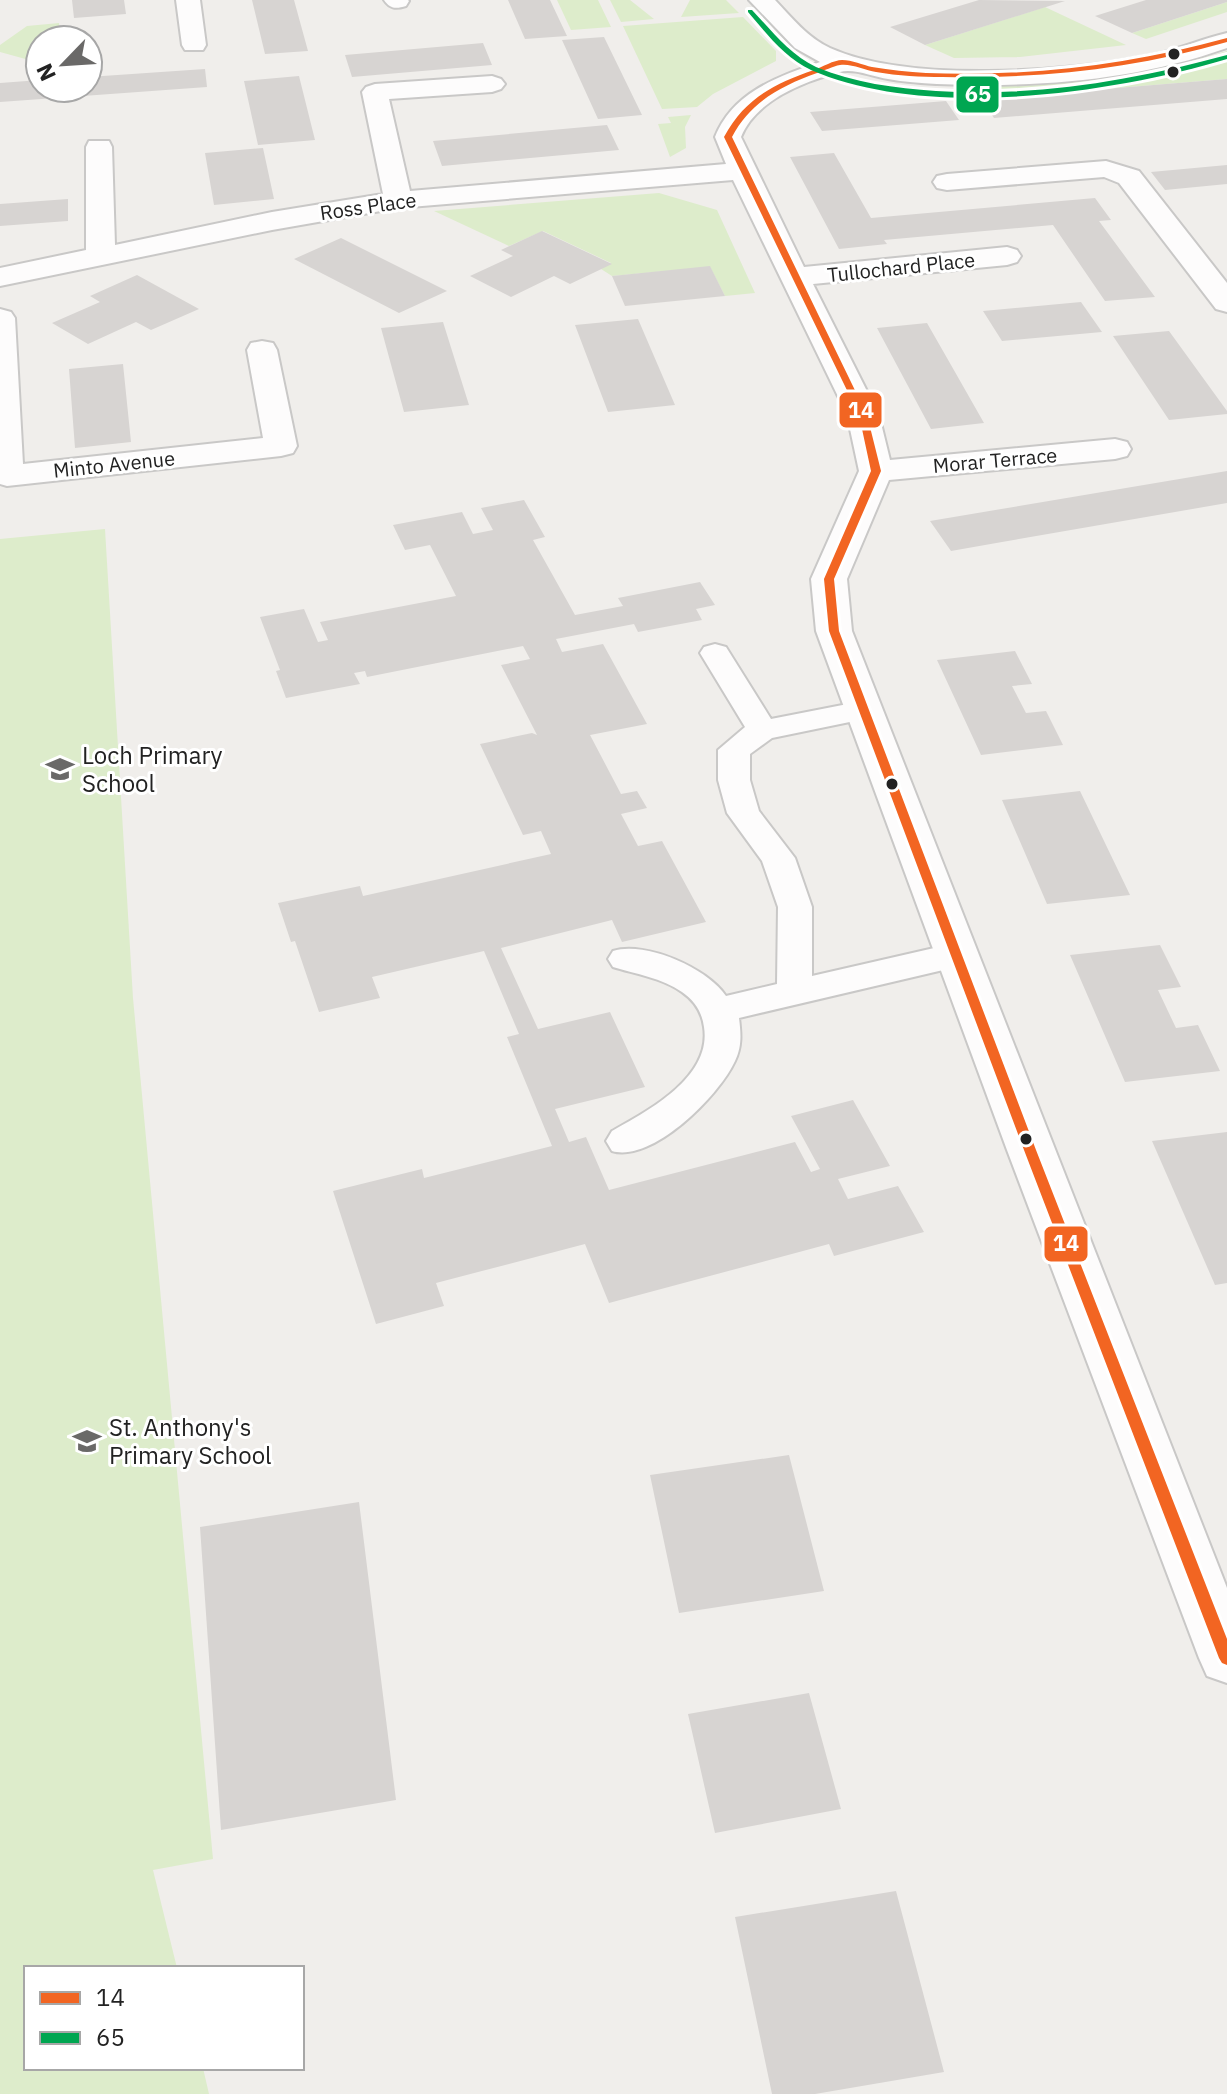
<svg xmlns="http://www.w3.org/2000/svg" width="1227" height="2094" viewBox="0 0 1227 2094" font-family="'IBM Plex Sans',sans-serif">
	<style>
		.grass { fill: #ddeccb }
		.building { fill: #d7d4d2 }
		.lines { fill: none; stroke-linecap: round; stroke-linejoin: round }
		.service-casing { stroke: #c9c8c7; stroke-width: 4 }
		.minor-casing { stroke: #c9c8c7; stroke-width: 4 }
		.service { fill: #fdfcfc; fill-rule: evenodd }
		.minor { fill: #fdfcfc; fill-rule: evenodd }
		.bus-1-casing { stroke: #fff; stroke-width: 6 }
		.bus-2-casing { stroke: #fff; stroke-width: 6 }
		.bus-1 { fill: #f26522; fill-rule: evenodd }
		.bus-2 { fill: #00a651; fill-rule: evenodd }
		.bus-dot { fill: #222; stroke: #fff; stroke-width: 3 }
		.labels { text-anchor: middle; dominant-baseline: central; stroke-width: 6; stroke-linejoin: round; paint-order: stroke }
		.far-street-label { font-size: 20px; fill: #222; stroke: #fff }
		.poi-label { font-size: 24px; fill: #222; stroke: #fff; text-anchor: start }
		.line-badge { stroke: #fff; stroke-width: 3 }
		.badge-label { font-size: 22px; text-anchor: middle; font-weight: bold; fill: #fff }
	</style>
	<rect width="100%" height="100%" fill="#f0eeeb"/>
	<!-- grass -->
	<path class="grass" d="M 557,0 L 598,0 L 611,27 L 571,30 Z
		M 610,0 L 630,0 L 654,19 L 621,22 Z
		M 690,0 L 726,0 L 739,13 L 681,17 Z
		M 1227,2 L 1227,12 L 1146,39 L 1132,33 Z
		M 1045,7 L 1126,45 L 1020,57 L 954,58 L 925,45 Z
		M 743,17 L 776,51 L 776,61 L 713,94 L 697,107 L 662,109 L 623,26 Z
		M 59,23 L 60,40 L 40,40 L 40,63 L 0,52 L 0,45 L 27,26 Z
		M 1227,51 L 1227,79 L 981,99 L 969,86 C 1058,82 1142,78 1227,51 Z
		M 691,115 L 685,127 L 686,148 L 670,157 L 658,124 L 671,123 L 668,117 Z
		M 659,193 L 717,210 L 755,293 L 725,296 L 710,267 L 612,276 L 601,269 L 611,263 L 543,231 L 509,246 L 434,211 Z
		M 105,529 L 133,998 L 213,1859 L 153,1870 L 177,1968 L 26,1968 L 26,2068 L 203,2068 L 209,2094 L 0,2094 L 0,539 Z"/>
	<!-- building -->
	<path class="building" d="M 72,0 L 124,0 L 126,14 L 74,18 Z
		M 252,0 L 294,0 L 308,51 L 265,54 Z
		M 508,0 L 550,0 L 567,36 L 525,39 Z
		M 979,0 L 1065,1 L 925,45 L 890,27 Z
		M 1146,0 L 1227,0 L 1227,2 L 1132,33 L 1095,16 Z
		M 604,37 L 642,115 L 598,119 L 562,40 Z
		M 483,43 L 492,65 L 352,77 L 345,55 Z
		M 205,69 L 207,87 L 0,102 L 0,83 L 40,80 L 40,88 L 88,88 L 88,77 Z
		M 299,76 L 315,140 L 258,145 L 244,81 Z
		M 1227,79 L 1227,99 L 994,118 L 981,99 Z
		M 946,101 L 959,120 L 822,131 L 810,112 Z
		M 607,125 L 619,150 L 442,166 L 433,141 Z
		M 263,148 L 274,199 L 214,205 L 205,153 Z
		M 834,153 L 871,218 L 1095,198 L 1111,220 L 1099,221 L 1155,297 L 1105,301 L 1053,225 L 884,240 L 887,244 L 839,249 L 790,157 Z
		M 1227,165 L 1227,184 L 1165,190 L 1151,172 Z
		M 68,199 L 68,221 L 0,226 L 0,204 Z
		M 542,231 L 612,264 L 570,284 L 554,276 L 511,297 L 470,276 L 513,256 L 501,250 Z
		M 341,238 L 447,291 L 399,313 L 294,259 Z
		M 710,266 L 725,296 L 625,306 L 612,276 Z
		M 137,275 L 199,309 L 151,330 L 136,322 L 88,344 L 52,323 L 100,302 L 90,296 Z
		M 1081,302 L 1102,332 L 1002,341 L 983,311 Z
		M 638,319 L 675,405 L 608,412 L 575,325 Z
		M 443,322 L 469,405 L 404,412 L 381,328 Z
		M 927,323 L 955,372 L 984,423 L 931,429 L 877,328 Z
		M 1169,331 L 1227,411 L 1227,414 L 1169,420 L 1113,336 Z
		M 123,364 L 131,442 L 75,448 L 69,369 Z
		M 1227,471 L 1227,503 L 1002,542 L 951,551 L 930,521 Z
		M 524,500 L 545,537 L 533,540 L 575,615 L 623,606 L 618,598 L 700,582 L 715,605 L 696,609 L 702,620 L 638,632 L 634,624 L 556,639 L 562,652 L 603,644 L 647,724 L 590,735 L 621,794 L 637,791 L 647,808 L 621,814 L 638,846 L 662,841 L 706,922 L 622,942 L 612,920 L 501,948 L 538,1029 L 610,1012 L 645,1087 L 555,1109 L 569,1142 L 586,1137 L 609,1190 L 795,1142 L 811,1172 L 820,1169 L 791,1116 L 853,1100 L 890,1166 L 838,1179 L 848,1199 L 898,1186 L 924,1232 L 834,1256 L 829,1244 L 609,1303 L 585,1244 L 436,1283 L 444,1306 L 376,1324 L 333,1191 L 422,1169 L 424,1178 L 552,1146 L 507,1037 L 519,1034 L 484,951 L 372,977 L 380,998 L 319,1012 L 295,941 L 291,942 L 278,903 L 360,886 L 363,896 L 551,854 L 541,831 L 523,835 L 480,744 L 532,733 L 537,735 L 501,665 L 530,659 L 523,646 L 367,677 L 365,671 L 354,673 L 360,684 L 286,698 L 276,671 L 280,670 L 260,617 L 304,609 L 318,642 L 328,640 L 320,622 L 456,596 L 430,545 L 405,550 L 393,525 L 462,512 L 473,534 L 493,530 L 481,508 Z
		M 1015,651 L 1032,684 L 1012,686 L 1026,713 L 1046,711 L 1063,745 L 981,755 L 937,660 Z
		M 1080,791 L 1130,895 L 1047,904 L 1002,800 Z
		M 1160,945 L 1181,987 L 1158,990 L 1176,1028 L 1198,1025 L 1220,1071 L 1125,1082 L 1070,955 Z
		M 1227,1132 L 1227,1283 L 1215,1285 L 1152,1141 Z
		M 789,1455 L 824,1591 L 679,1613 L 650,1475 Z
		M 359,1502 L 396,1800 L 221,1830 L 200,1527 Z
		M 809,1693 L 841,1809 L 715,1833 L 688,1714 Z
		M 896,1891 L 944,2072 L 815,2094 L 772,2094 L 735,1917 Z"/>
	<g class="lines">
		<defs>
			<path id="service" d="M 715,644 L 726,647 L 771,719 L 863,701 L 874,703 L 878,710 L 874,717 L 772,738 L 750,754 L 750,780 L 759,811 L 795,858 L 812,907 L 812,976 L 956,943 L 968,947 L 973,955 L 968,963 L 956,967 L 739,1018 C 741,1034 742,1046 735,1061 C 719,1096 652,1163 612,1151 L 606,1141 L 612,1131 C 648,1111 712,1077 704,1027 C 702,1012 695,1001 682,992 C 662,978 636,974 613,967 L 608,959 L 613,951 C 646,941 707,968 726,996 L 777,984 L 778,907 L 762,861 L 727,813 L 718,780 L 718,750 L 745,727 L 700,653 L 704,647 Z"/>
			<path id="minor" d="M 176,0 L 200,0 L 206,45 L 203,50 L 185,50 L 182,45 Z
				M 384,0 L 408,0 L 409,1 L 406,6 C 396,9 390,9 384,0 Z
				M 749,0 L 775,0 C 791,17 808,38 830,48 C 908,83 1067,72 1151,55 C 1177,50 1201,39 1227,33 L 1227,48 C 1134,81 1035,88 937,84 C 921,83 904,82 888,79 C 874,77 853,68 840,72 C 804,81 755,101 741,137 L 804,267 L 1007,247 L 1017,250 L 1021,256 L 1017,262 L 1007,265 L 813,284 L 879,415 L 890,460 L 1115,439 L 1127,442 L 1131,449 L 1127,456 L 1115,459 L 889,480 L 847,579 L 852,631 L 1227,1588 L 1227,1683 L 1207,1676 L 1199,1658 L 1007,1150 L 816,631 L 811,579 L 859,471 L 847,415 L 733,180 L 398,208 L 272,230 L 0,286 L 0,268 L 86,250 L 86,147 L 89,141 L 109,141 L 112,147 L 115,245 L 272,212 L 383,194 L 362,92 L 366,87 L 375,84 L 492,76 L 501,79 L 505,84 L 501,89 L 492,92 L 389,99 L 410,191 L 726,164 L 715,137 C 733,92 777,77 820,62 L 795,48 Z
				M 1106,161 L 1139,171 L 1227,283 L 1227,312 L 1216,309 L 1119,183 L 1104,177 L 947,190 L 937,188 L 933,182 L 937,176 L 947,174 Z
				M 0,309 L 11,312 L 15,318 L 23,464 L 263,438 L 247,350 L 251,343 L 262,341 L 273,343 L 277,350 L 297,446 L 293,453 L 281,456 L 7,486 L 0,484 Z"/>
		</defs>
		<!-- service casing -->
		<use href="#service" class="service-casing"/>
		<!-- minor casing -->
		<use href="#minor" class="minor-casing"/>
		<!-- service -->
		<use href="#service" class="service"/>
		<!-- minor -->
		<use href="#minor" class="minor"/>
		<defs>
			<path id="bus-1" d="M 1227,38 L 1227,42 C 1134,69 1039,79 943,77 C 921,77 898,76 876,72 C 865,70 850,63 840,65 C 833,66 824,71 817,73 C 781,86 750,102 732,137 L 867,415 L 881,471 L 834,579 L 839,631 L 1036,1150 L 1227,1639 L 1227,1665 L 1222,1663 L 1219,1658 L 1024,1150 L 829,631 L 824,579 L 871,471 L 859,415 L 724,137 C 745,98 774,84 814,70 C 822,67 834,60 842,60 C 852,60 863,65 872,67 C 890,70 908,72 926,73 C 1029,77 1129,65 1227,38 Z"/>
			<path id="bus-2" d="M 748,10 L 752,10 C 771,30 790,55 816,67 C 854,83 895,88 936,91 C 1035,97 1132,81 1227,55 L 1227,59 C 1110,94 926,120 811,70 C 785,58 766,33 748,12 Z"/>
		</defs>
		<!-- bus-1 casing -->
		<use href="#bus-1" class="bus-1-casing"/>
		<!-- bus-2 casing -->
		<use href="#bus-2" class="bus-2-casing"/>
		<!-- bus-1 -->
		<use href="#bus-1" class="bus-1"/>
		<!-- bus-2 -->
		<use href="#bus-2" class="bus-2"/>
	</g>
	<!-- icons -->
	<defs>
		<symbol id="school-bare" viewBox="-9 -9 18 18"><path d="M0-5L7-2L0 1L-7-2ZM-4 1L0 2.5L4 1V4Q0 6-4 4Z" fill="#6a6968" stroke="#fff" stroke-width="2.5" paint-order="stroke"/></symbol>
	</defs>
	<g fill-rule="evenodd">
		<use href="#school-bare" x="40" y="749" width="40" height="40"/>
		<use href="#school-bare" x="67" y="1421" width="40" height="40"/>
	</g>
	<!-- markers -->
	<g class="bus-dot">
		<circle cx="1174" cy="54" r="7"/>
		<circle cx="1173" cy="72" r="7"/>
		<circle cx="892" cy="784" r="7"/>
		<circle cx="1026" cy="1139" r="7"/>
	</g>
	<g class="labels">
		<!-- far-street labels -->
		<g class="far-street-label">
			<text transform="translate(368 206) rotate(-8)">Ross Place</text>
			<text transform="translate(901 267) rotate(-6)">Tullochard Place</text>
			<text transform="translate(995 460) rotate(-5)">Morar Terrace</text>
			<text transform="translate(114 464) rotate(-6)">Minto Avenue</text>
		</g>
		<!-- poi labels -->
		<g class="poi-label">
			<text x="82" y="755">Loch Primary<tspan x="82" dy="28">School</tspan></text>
			<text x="109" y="1427">St. Anthony's<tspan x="109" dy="28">Primary School</tspan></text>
		</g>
	</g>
	<g class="line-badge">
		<rect x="955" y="75" width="45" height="39" rx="8" fill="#00a651"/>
		<rect x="838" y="391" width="45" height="38" rx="8" fill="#f26522"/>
		<rect x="1043" y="1225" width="46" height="38" rx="8" fill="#f26522"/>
	</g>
	<g class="badge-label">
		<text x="978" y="102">65</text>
		<text x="861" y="418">14</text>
		<text x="1066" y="1251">14</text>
	</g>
	<!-- legend -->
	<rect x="24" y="1966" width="280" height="104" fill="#ffffff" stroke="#a7a7a7" stroke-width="2"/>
	<rect x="40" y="1992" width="40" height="12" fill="#f26522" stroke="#a7a7a7" stroke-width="2"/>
	<text x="96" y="2006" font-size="24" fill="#222222">14</text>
	<rect x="40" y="2032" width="40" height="12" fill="#00a651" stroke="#a7a7a7" stroke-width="2"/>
	<text x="96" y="2046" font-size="24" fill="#222222">65</text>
	<!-- north arrow -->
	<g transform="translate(64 64) rotate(245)"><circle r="38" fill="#ffffff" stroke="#a7a7a7" stroke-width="2"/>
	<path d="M0-6L14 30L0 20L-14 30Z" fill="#6a6968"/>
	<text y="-12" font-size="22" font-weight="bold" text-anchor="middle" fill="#222222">N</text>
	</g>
</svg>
